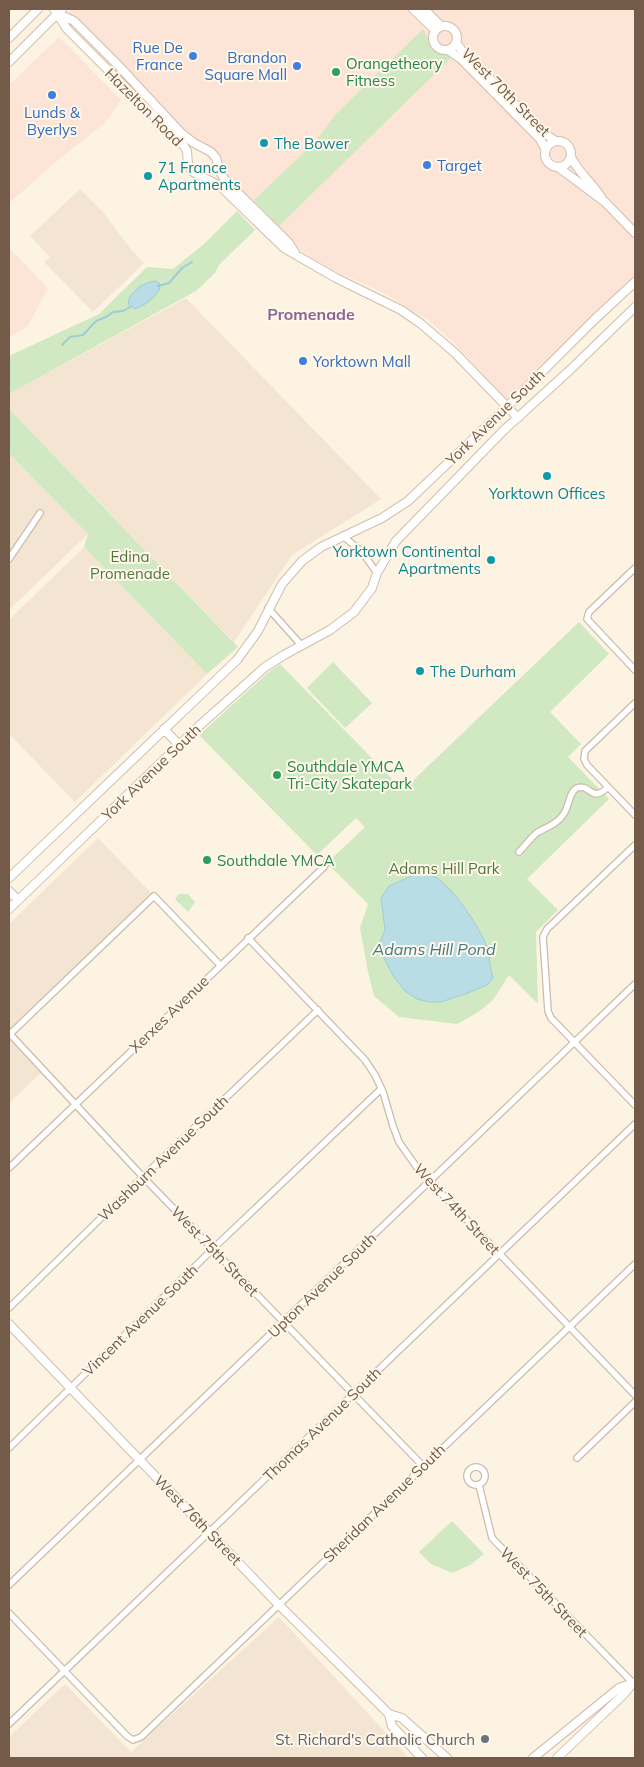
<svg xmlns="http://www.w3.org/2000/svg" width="644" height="1767" viewBox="0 0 644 1767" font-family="Mulish,sans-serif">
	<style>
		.residential { fill: #f3e5d2 }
		.commercial { fill: #fce4d7 }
		.park { fill: #d0e9c2 }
		.water { fill: #b8dde5; stroke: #9eccd7 }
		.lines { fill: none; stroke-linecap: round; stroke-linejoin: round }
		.stream { stroke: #9eccd7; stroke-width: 2 }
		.street-casing { stroke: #cdbbaa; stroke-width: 8 }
		.secondary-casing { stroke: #d2bdaa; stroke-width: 10 }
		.street { stroke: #fff; stroke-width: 5.5 }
		.secondary { stroke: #fff; stroke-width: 8 }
		.shop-dot { fill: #3f7fe0; stroke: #fff7e9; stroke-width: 2 }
		.leisure-dot { fill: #2e9e5b; stroke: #fff7e9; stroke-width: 2 }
		.culture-dot { fill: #0f9aa8; stroke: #fff7e9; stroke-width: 2 }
		.worship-dot { fill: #6b7280; stroke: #fff7e9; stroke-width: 2 }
		.labels { text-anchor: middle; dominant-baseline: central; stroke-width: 4; stroke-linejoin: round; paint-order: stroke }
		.shop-label { font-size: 15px; fill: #366cbe; stroke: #fff7e9; text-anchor: end }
		.leisure-label { font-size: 15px; fill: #27864d; stroke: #fff7e9; text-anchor: start }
		.street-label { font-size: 15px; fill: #745a49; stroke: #fff7e9 }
		.culture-label { font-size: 15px; fill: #0d838f; stroke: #fff7e9; text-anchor: start }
		.park-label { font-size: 15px; fill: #507942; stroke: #fff7e9 }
		.worship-label { font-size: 15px; fill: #5b616d; stroke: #fff7e9; text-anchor: end }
		.neighbourhood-label { font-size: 16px; font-weight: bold; fill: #886597; stroke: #fff7e9 }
		.water-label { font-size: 16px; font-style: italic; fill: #437987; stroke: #fff7e9 }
	</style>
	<rect width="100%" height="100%" fill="#fcf3e3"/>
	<!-- residential -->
	<path class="residential" d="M 80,189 L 103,212 L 130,248 L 144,263 L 93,312 L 44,262 L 50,257 L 30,236 Z
		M 186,298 L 381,499 L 292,555 L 234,642 L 9,409 L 9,394 Z
		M 9,452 L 88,534 L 9,610 Z
		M 84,547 L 207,674 L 75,802 L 9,734 L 9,620 Z
		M 98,838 L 151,893 L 9,1030 L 9,924 Z
		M 9,1039 L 41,1073 L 9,1103 Z
		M 279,1617 L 409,1758 L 9,1758 L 9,1737 L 65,1684 L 131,1752 Z"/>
	<!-- commercial -->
	<path class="commercial" d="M 72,9 L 635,9 L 635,288 L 513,406 L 453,342 L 428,320 L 380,291 L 333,270 L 306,254 L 286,239 L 68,12 Z
		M 59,37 L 121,100 L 105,123 L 57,161 L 9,203 L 9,85 Z
		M 9,248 L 48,288 L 28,326 L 9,337 Z"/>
	<!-- park -->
	<path class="park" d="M 423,29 C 431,46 435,51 452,57 L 279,226 L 254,200 L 315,142 L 335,115 Z
		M 237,211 L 255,230 L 218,266 L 216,272 L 196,291 L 9,394 L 9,356 L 99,314 L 147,267 L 173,269 L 204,244 Z
		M 9,409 L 238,647 L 207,674 L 84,547 L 88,534 L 9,453 Z
		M 579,622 L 609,654 L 550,712 L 581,744 L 568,757 L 609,799 L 527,879 L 558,910 L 536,932 L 538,1004 L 509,975 L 493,1000 L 477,1013 L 457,1024 L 399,1017 L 374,996 L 368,972 L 360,928 L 368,904 L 327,863 L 365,827 L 356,818 L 317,855 L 199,735 L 270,671 L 280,664 L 403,790 Z
		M 333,662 L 372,703 L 345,728 L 307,688 Z
		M 179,894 L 188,894 L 195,902 L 188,912 L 175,899 Z
		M 452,1521 L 484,1554 L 470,1565 L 452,1573 L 431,1564 L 419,1552 Z"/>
	<!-- water -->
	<path class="water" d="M 155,281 L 159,283 L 160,289 C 153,299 147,304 135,309 L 129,305 L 128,300 C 135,289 142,283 155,281 Z
		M 418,873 C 423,874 429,874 433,876 C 451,883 484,933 488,951 C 490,960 490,969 493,978 L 487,985 L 468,993 L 441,1002 L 429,1002 L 417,999 L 405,991 L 394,977 L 380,951 L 381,939 L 385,930 L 381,898 L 389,886 Z"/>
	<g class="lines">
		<!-- stream -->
		<path class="stream" d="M 158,286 L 169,283 L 182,268 L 192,262
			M 62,345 L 70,337 L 83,335 L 96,321 L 106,317 L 113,312 L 123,311 L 130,307"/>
		<defs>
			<path id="street" d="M 343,536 L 362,552 L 377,573
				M 9,559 L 40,513
				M 635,568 L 589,612 L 587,619 L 635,670
				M 268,608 L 302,646
				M 635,703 L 585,751 L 584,759 L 587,765 L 635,815
				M 635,845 L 547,929 L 543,937 L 548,1011 L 551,1018 L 635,1105
				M 519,852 C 525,846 531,837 538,832 C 547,827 557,824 563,815 C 569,808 569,791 577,788 C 591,783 591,804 608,787
				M 248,938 L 365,1060 L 375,1075 L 383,1092 L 393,1126 L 399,1142 L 418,1169 L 635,1395
				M 220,965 L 154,896 L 10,1034 L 143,1177 L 423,1466
				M 9,1168 L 324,867 L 328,860
				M 9,1308 L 149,1171 L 318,1010
				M 9,1448 L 219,1243 L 381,1089
				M 577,1458 L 635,1402
				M467 1476a9 9 0 1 1 18 0a9 9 0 1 1-18 0Z
				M 479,1485 L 492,1538 L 634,1684
				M 9,1585 L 635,984
				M 9,1613 L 127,1736 L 133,1740 L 141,1737 L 635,1264
				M 9,1724 L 635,1124"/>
			<path id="secondary" d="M 54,9 L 67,29 L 168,130 L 177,138 L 184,146 L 187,151 L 188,165 L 193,172 L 220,186 L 284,248 L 336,278 L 401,310 L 420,323 L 455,353 L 518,418
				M 413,9 L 435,30
				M 424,9 L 441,26
				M 59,14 L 74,21 L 117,64 L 181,133 L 194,143 L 211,152 L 216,158 L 220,172 L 225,180 L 288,242 L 295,253
				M433 38a12 12 0 1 1 24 0a12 12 0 1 1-24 0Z
				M 9,38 L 38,9
				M 456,43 L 464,53 L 545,134 L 556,141
				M 448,50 L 461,59 L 540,139 L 546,150
				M 9,62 L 62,9
				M545 154a13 13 0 1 1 26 0a13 13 0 1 1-26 0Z
				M 571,157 C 578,172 592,183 601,197
				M 558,167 L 605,202 L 635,233
				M 164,729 L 179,745
				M 9,878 L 237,660 L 258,631 L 282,584 L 302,561 L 321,547 L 382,518 L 408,501 L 507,407 L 595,319 L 635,282
				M 9,891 L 18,900
				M 9,909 L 199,726 L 265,667 L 284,655 L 330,630 L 354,612 L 372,588 L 377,573 L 396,541 L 504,430 L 570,370 L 635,307
				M 9,1324 L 278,1604 L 359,1684 L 389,1714 L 402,1718 L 447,1758
				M 389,1714 L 392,1726 L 422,1758
				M 533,1758 L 619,1688 L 633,1683
				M 557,1758 L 624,1694 L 632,1684"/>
		</defs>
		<!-- street casing -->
		<use href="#street" class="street-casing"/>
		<!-- secondary casing -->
		<use href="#secondary" class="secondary-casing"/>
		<!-- street -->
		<use href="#street" class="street"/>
		<!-- secondary -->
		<use href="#secondary" class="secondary"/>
	</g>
	<!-- markers -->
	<g class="shop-dot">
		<circle cx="193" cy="56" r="5"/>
		<circle cx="297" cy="66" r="5"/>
		<circle cx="52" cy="95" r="5"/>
		<circle cx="427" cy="165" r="5"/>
		<circle cx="303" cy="361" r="5"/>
	</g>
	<g class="leisure-dot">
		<circle cx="336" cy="72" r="5"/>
		<circle cx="277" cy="775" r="5"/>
		<circle cx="207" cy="860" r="5"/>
	</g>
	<g class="culture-dot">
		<circle cx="264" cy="143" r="5"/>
		<circle cx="148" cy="176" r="5"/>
		<circle cx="547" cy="476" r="5"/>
		<circle cx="491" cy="560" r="5"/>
		<circle cx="420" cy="671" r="5"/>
	</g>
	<circle class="worship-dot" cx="485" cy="1739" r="5"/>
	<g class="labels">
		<!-- shop labels -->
		<g class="shop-label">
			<text x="183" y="47">Rue De<tspan x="183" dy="17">France</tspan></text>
			<text x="287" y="57">Brandon<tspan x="287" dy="17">Square Mall</tspan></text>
			<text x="52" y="112" text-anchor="middle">Lunds &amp;<tspan x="52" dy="17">Byerlys</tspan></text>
			<text x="437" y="165" text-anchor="start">Target</text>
			<text x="313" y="361" text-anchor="start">Yorktown Mall</text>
		</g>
		<!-- leisure labels -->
		<g class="leisure-label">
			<text x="346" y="63">Orangetheory<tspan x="346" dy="17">Fitness</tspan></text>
			<text x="287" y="766">Southdale YMCA<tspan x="287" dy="17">Tri-City Skatepark</tspan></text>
			<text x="217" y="860">Southdale YMCA</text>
		</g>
		<!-- street labels -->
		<g class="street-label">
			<text transform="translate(506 92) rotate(45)">West 70th Street</text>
			<text transform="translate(144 107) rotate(45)">Hazelton Road</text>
			<text transform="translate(495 417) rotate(-44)">York Avenue South</text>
			<text transform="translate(151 772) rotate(-44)">York Avenue South</text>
			<text transform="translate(169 1014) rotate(-44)">Xerxes Avenue</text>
			<text transform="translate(163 1158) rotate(-44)">Washburn Avenue South</text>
			<text transform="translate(457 1209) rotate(47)">West 74th Street</text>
			<text transform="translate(215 1251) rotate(46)">West 75th Street</text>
			<text transform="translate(322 1285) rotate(-44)">Upton Avenue South</text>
			<text transform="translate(140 1320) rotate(-44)">Vincent Avenue South</text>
			<text transform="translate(322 1424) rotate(-44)">Thomas Avenue South</text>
			<text transform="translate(384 1503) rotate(-44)">Sheridan Avenue South</text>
			<text transform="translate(198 1520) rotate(46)">West 76th Street</text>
			<text transform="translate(544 1592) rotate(46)">West 75th Street</text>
		</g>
		<!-- culture labels -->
		<g class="culture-label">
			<text x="274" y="143">The Bower</text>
			<text x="158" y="167">71 France<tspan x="158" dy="17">Apartments</tspan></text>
			<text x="547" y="493" text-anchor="middle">Yorktown Offices</text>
			<text x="481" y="551" text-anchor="end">Yorktown Continental<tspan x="481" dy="17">Apartments</tspan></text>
			<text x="430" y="671">The Durham</text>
		</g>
		<!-- park labels -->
		<g class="park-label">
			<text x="130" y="556">Edina<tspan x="130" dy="17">Promenade</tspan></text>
			<text x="444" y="868">Adams Hill Park</text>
		</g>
		<!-- worship labels -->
		<g class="worship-label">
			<text x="475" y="1739">St. Richard's Catholic Church</text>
		</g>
		<!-- neighbourhood labels -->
		<g class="neighbourhood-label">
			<text x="311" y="314">Promenade</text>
		</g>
		<!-- water labels -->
		<g class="water-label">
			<text x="434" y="949">Adams Hill Pond</text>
		</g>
	</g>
	<!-- border -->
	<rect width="644" height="1767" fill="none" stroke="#745a49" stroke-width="20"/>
</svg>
